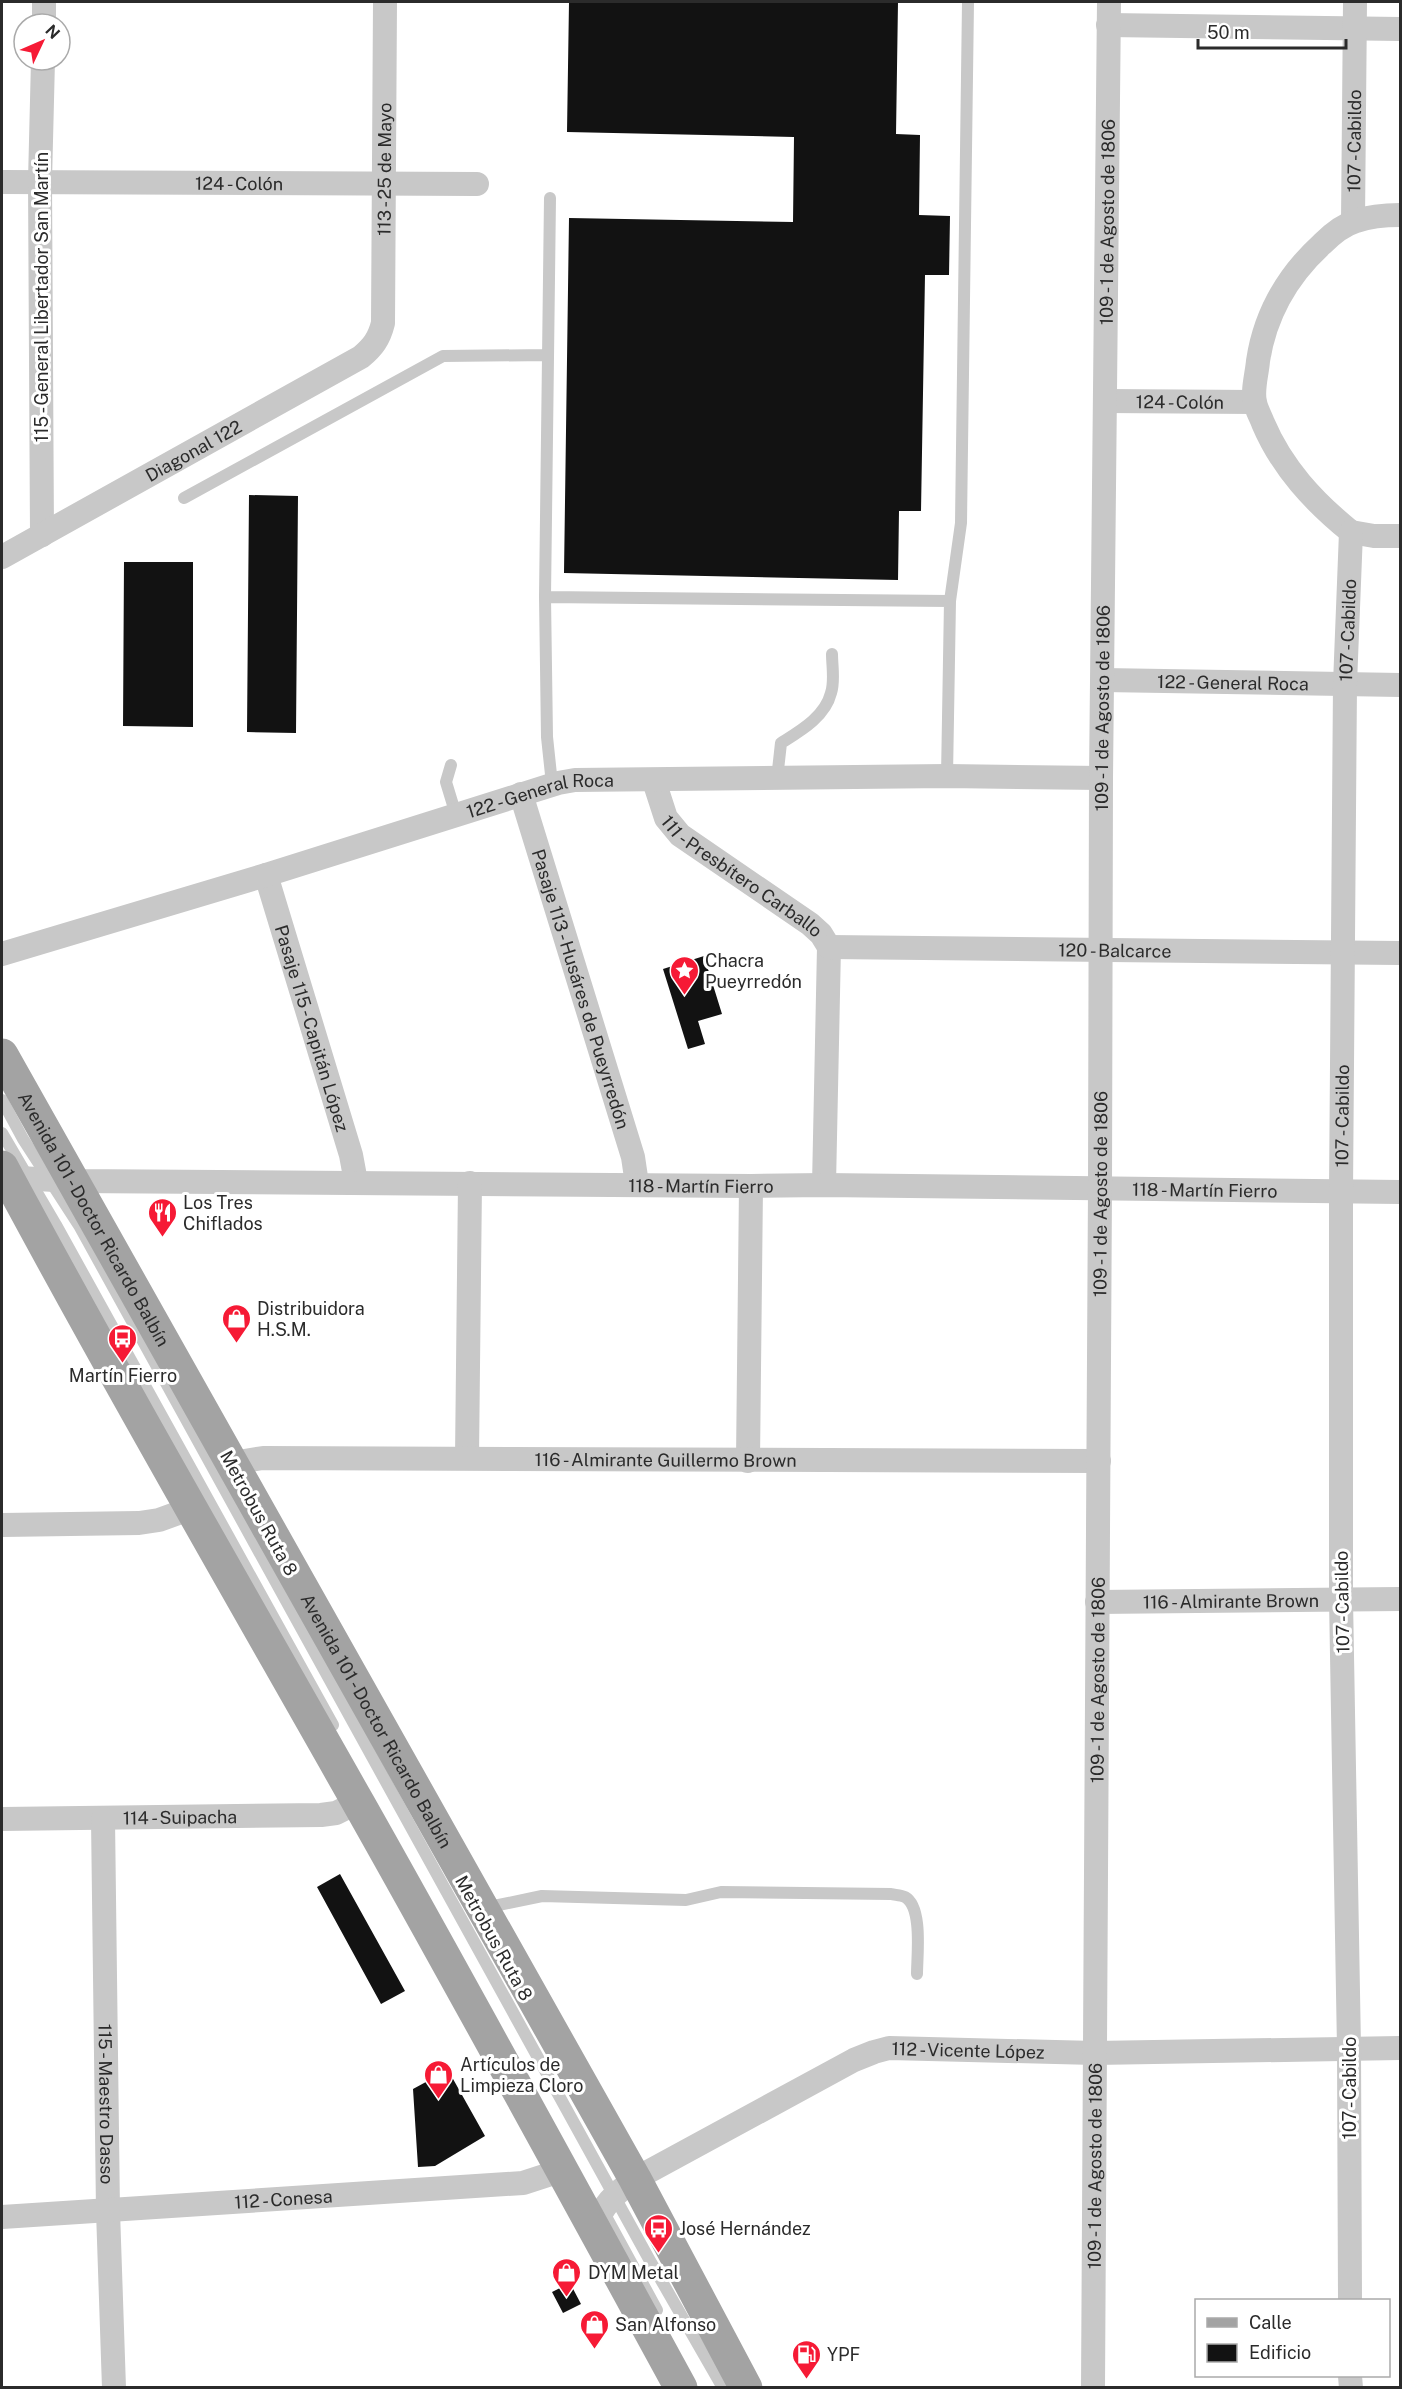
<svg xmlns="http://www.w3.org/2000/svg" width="1402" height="2389" viewBox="0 0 1402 2389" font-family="'Public Sans',sans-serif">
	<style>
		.building { fill: #121212 }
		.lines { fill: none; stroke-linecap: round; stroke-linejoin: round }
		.service { stroke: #c8c8c8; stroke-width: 12 }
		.minor { stroke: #c8c8c8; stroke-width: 24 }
		.primary { stroke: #a3a3a3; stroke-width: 33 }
		.labels { text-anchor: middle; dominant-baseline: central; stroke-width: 6; stroke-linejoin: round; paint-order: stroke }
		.street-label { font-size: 18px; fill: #2b2b2b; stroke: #fff }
		.poi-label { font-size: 18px; fill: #2b2b2b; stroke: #fff; text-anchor: start }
	</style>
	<rect width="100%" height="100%" fill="#fff"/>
	<!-- building -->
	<path class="building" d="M 569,2 L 898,2 L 896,134 L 920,135 L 919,215 L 950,216 L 949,275 L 925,275 L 921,511 L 899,511 L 898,580 L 564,573 L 569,218 L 793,222 L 794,137 L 567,132 Z
		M 249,495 L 298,496 L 296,733 L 247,732 Z
		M 124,562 L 193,562 L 193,727 L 123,726 Z
		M 704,956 L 722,1014 L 698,1021 L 705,1044 L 688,1049 L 663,969 Z
		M 340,1874 L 405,1991 L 381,2004 L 317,1887 Z
		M 448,2070 L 485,2136 L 435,2166 L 418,2167 L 413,2089 Z
		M 570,2283 L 581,2304 L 563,2313 L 552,2292 Z"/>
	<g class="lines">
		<!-- service -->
		<path class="service" d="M 550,198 L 545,597 L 547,737 L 552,784
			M 184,498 L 443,356 L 548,355
			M 545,597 L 950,601
			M 451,765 L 446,782 L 456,815
			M 947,776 L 950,601 L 961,523 L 968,2
			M 777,779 L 781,743 C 800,731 825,717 831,693 C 835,681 832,666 832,654
			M 2,1100 L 23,1139 L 80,1227 L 649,2259 L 723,2388
			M 2,1133 L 56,1225 L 333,1725
			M 484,1908 L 542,1896 L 686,1900 L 721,1892 L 891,1894 C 895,1895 901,1895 905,1897 C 923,1907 917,1956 917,1974
			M 602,2209 L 657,2310"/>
		<!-- minor -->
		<g class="minor">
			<path d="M 44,24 L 44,2"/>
			<path d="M 1108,25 L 1400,29"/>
			<path id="s1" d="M 2,182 L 477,184"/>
			<path id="s2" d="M 1353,221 L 1355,2"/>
			<path id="s3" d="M 1106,401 L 1254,402"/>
			<path d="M 1351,532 C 1314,502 1282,468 1263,423 C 1261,417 1256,409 1255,402 C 1252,390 1257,374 1258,361 C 1265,315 1287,276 1322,244 C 1331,235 1343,225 1356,221 C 1371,216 1385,215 1400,215"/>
			<path d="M 1351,532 L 1374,536 L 1400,536"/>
			<path d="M 42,535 L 40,181 L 43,60"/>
			<path id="s4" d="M 2,557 L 361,357 C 373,347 379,339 383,323 L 385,2"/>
			<path id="s5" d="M 1103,680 L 1400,685"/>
			<path id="s6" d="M 654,781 L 666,818 L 680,835 L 810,924 L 821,934 L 829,947 L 824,1185"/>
			<path id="s7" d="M 521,794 L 633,1157 L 637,1184"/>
			<path id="s8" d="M 266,875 L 351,1155 L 356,1182"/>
			<path id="s9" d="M 829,947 L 1400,953"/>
			<path id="s10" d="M 2,954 L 266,875 L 558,783 L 575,780 L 947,776 L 1101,778"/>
			<path id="s11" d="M 2,1177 L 72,1181 L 751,1186 L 824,1185 L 1400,1192"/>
			<path d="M 467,1458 L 470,1183"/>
			<path d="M 748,1461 L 751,1186"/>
			<path id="s12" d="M 232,1463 L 263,1458 L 1099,1461"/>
			<path d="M 2,1525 L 139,1523 L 159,1520 L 192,1508"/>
			<path id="s13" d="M 1097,1602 L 1400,1599"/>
			<path id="s14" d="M 2,1819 L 321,1815 L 336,1813 L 358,1802"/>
			<path id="s15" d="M 103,1819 L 108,2211 L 114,2388"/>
			<path id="s16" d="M 2,2217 L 523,2183 L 563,2170"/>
			<path id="s17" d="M 595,2230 C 599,2207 617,2192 635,2179 L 854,2060 L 874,2052 L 889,2048 L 1095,2053 L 1400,2048"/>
			<path id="s18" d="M 1350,2300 L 1349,2048 L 1341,1599 L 1341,1192 L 1345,684 L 1351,532"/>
			<path d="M 1350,2376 L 1351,2388"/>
			<path id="s19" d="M 1093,2388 L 1100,1188 L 1101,778 L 1109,2"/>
		</g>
		<!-- primary -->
		<g class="primary">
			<path id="s20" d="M 2,1055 L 635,2179 L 746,2388"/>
			<path d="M 2,1167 C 117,1381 239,1592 359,1804 C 468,1997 574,2192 681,2388"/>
		</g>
	</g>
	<!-- icons -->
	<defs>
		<symbol id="sight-pin" viewBox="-11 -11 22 30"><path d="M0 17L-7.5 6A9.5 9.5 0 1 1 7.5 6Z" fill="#f61a35" stroke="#fff"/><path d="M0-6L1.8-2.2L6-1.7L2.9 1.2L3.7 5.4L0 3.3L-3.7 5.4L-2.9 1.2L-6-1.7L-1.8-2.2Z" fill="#fff"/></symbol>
		<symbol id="restaurant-pin" viewBox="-11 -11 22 30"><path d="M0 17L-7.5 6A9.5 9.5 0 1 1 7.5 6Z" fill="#f61a35" stroke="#fff"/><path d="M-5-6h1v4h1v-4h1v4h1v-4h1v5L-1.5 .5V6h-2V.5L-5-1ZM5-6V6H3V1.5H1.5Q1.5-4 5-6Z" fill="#fff"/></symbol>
		<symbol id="shop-pin" viewBox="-11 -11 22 30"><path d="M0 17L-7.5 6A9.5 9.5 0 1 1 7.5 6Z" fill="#f61a35" stroke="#fff"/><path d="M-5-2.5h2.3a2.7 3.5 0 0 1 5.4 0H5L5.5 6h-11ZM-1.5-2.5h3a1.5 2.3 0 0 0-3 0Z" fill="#fff"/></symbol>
		<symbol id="bus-pin" viewBox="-11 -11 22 30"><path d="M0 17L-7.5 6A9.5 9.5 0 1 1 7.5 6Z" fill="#f61a35" stroke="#fff"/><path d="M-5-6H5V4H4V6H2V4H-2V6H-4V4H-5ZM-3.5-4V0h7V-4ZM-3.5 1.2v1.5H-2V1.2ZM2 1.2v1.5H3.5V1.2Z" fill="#fff"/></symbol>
		<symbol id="fuel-pin" viewBox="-11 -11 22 30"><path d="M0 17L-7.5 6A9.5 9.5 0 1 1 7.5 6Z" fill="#f61a35" stroke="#fff"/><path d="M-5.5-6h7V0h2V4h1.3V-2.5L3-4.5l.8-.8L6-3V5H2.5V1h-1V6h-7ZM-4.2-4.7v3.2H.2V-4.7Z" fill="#fff"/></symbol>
	</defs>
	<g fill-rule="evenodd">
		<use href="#sight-pin" x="668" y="954" width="33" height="45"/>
		<use href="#restaurant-pin" x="146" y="1196" width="33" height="45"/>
		<use href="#shop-pin" x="220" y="1302" width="33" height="45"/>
		<use href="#bus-pin" x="106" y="1322" width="33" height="45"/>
		<use href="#shop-pin" x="422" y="2058" width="33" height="45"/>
		<use href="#bus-pin" x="642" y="2212" width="33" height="45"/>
		<use href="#shop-pin" x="550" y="2256" width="33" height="45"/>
		<use href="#shop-pin" x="578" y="2308" width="33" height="45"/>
		<use href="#fuel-pin" x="790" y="2338" width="33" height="45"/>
	</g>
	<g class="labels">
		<!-- street labels -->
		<g class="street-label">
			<text stroke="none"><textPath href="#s2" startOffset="80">107 - Cabildo</textPath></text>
			<text stroke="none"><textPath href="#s4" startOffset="606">113 - 25 de Mayo</textPath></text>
			<text stroke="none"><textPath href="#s1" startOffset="237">124 - Colón</textPath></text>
			<text stroke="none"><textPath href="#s19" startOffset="2166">109 - 1 de Agosto de 1806</textPath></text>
			<text transform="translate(41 297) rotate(-90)">115 - General Libertador San Martín</text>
			<text stroke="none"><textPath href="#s3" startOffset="74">124 - Colón</textPath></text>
			<text stroke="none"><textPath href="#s4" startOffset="219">Diagonal 122</textPath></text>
			<text stroke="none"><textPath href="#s18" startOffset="1670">107 - Cabildo</textPath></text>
			<text stroke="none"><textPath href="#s5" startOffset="130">122 - General Roca</textPath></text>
			<text stroke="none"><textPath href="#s19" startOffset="1680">109 - 1 de Agosto de 1806</textPath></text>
			<text stroke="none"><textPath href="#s10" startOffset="562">122 - General Roca</textPath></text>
			<text stroke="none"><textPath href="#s6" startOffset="135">111 - Presbítero Carballo</textPath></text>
			<text stroke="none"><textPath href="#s9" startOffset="286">120 - Balcarce</textPath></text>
			<text stroke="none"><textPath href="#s7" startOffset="204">Pasaje 113 - Husáres de Pueyrredón</textPath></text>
			<text stroke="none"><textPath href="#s8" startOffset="160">Pasaje 115 - Capitán López</textPath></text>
			<text stroke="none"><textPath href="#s18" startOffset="1184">107 - Cabildo</textPath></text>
			<text stroke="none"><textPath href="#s11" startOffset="699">118 - Martín Fierro</textPath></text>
			<text stroke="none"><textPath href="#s11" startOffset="1203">118 - Martín Fierro</textPath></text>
			<text stroke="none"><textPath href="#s19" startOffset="1194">109 - 1 de Agosto de 1806</textPath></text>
			<text stroke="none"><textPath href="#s20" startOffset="188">Avenida 101 - Doctor Ricardo Balbín</textPath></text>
			<text stroke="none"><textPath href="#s12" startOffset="434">116 - Almirante Guillermo Brown</textPath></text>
			<text transform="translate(259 1513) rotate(61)">Metrobus Ruta 8</text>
			<text stroke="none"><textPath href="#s13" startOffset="134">116 - Almirante Brown</textPath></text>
			<text transform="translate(1342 1602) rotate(-91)">107 - Cabildo</text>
			<text stroke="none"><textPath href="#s19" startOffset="708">109 - 1 de Agosto de 1806</textPath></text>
			<text stroke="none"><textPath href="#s20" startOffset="764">Avenida 101 - Doctor Ricardo Balbín</textPath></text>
			<text stroke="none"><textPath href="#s14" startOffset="178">114 - Suipacha</textPath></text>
			<text transform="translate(494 1938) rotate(61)">Metrobus Ruta 8</text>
			<text stroke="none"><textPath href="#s17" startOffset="432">112 - Vicente López</textPath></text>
			<text transform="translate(1349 2088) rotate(-90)">107 - Cabildo</text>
			<text stroke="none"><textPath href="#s15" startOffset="285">115 - Maestro Dasso</textPath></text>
			<text stroke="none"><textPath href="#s19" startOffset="222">109 - 1 de Agosto de 1806</textPath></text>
			<text stroke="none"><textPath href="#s16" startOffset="282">112 - Conesa</textPath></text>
		</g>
		<!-- poi labels -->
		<g class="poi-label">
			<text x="705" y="960">Chacra<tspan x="705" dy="21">Pueyrredón</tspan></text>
			<text x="183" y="1202">Los Tres<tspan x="183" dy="21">Chiflados</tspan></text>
			<text x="257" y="1308">Distribuidora<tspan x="257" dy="21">H.S.M.</tspan></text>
			<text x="123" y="1375" text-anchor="middle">Martín Fierro</text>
			<text x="460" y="2064">Artículos de<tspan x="460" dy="21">Limpieza Cloro</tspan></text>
			<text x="679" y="2228">José Hernández</text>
			<text x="588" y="2272">DYM Metal</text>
			<text x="615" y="2324">San Alfonso</text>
			<text x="827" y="2354">YPF</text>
		</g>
	</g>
	<!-- border -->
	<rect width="1402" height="2389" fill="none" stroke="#2b2b2b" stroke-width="6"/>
	<!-- legend -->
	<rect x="1195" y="2299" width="195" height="78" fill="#ffffff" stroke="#aaaaaa" stroke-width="1.5"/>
	<rect x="1207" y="2318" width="30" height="9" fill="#a3a3a3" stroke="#aaaaaa" stroke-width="1.5"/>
	<text x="1249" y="2329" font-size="18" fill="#2b2b2b">Calle</text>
	<rect x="1207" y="2344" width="30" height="18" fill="#121212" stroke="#aaaaaa" stroke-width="1.5"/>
	<text x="1249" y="2359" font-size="18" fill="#2b2b2b">Edificio</text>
	<!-- north arrow -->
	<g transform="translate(42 42) rotate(46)"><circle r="28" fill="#ffffff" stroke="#aaaaaa" stroke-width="1.5"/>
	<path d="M0-4.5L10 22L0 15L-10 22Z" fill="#f61a35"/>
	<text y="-9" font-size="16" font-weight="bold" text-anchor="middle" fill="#2b2b2b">N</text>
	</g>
	<!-- scale -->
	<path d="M1198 39v9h148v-9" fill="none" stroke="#2b2b2b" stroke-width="3"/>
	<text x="1207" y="39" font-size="18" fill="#2b2b2b" stroke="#ffffff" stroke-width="4.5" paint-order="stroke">50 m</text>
</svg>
